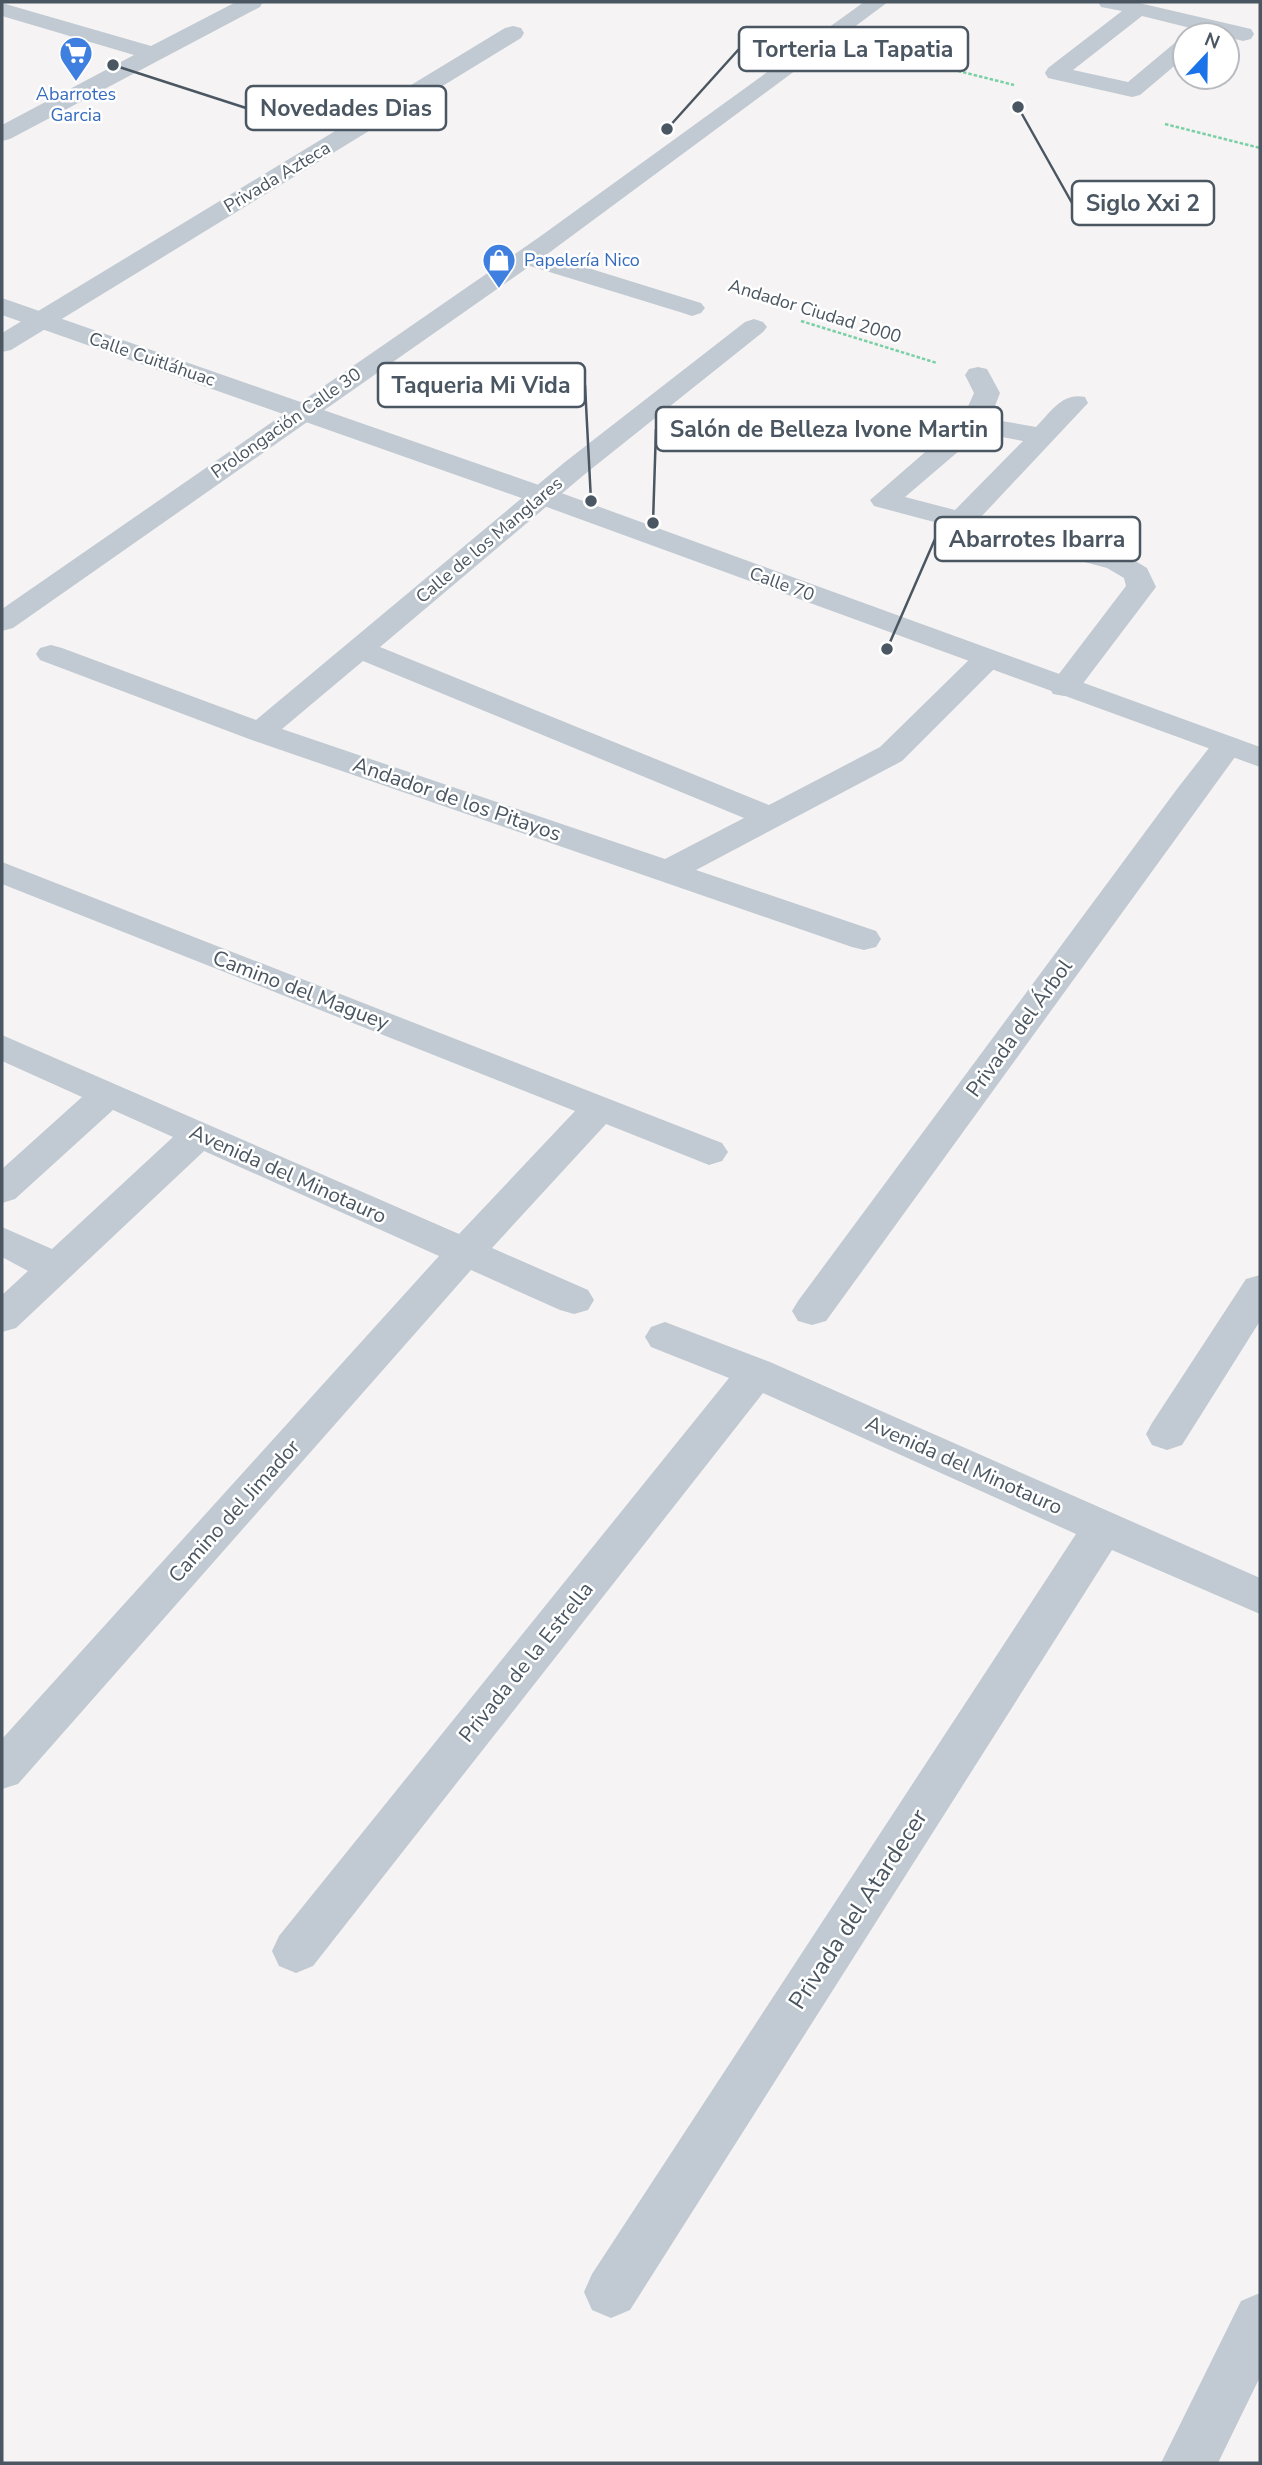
<svg xmlns="http://www.w3.org/2000/svg" width="1262" height="2465" viewBox="0 0 1262 2465" font-family="'Nunito Sans',sans-serif">
	<style>
		.lines { fill: none; stroke-linecap: round; stroke-linejoin: round }
		.path { stroke: #7ad0a6; stroke-width: 2.5; stroke-dasharray: 3.5 2; stroke-linecap: butt }
		.minor { fill: #c1cad2; fill-rule: evenodd }
		.tertiary { fill: #c1cad2; fill-rule: evenodd }
		.labels { text-anchor: middle; dominant-baseline: central; stroke-width: 5; stroke-linejoin: round; paint-order: stroke }
		.far-shop-label { font-size: 18px; fill: #366cbe; stroke: #fff }
		.far-street-label { font-size: 18px; fill: #4a5661; stroke: #fff }
		.street-label { font-size: 21px; fill: #4a5661; stroke: #fff }
		.near-street-label { font-size: 24px; fill: #4a5661; stroke: #fff }
		.leader { fill: none; stroke: #4a5661; stroke-width: 2.5 }
		.callout-dot { fill: #4a5661; stroke: #fff; stroke-width: 2.5 }
		.callout { fill: #fff; stroke: #4a5661; stroke-width: 2.5 }
		.callout-label { font-size: 23px; text-anchor: middle; font-weight: bold; fill: #4a5661 }
	</style>
	<rect width="100%" height="100%" fill="#f5f3f3"/>
	<g class="lines">
		<!-- path -->
		<path class="path" d="M 883,52 L 1014,85
			M 1165,124 L 1260,148
			M 801,321 L 937,363"/>
		<!-- minor -->
		<path class="minor" d="M 236,2 L 263,2 L 260,7 L 10,139 L 2,141 L 2,125 L 134,55 L 2,16 L 2,3 L 151,46 Z
			M 864,2 L 888,2 L 546,255 L 701,303 L 705,308 L 701,313 L 692,316 L 683,313 L 530,266 L 13,628 L 2,631 L 2,609 L 538,238 Z
			M 1098,2 L 1135,2 L 1251,29 L 1254,34 L 1251,39 L 1243,41 L 1142,16 L 1073,70 L 1128,82 L 1177,41 L 1185,39 L 1185,57 L 1140,95 L 1132,97 L 1048,78 L 1045,73 L 1048,68 L 1122,11 L 1101,7 Z
			M 513,26 L 521,28 L 524,33 L 521,38 L 11,350 L 2,352 L 2,333 L 505,28 Z
			M 754,319 L 763,322 L 767,327 L 763,332 L 585,474 L 380,647 L 769,805 L 880,747 L 976,653 L 987,650 L 998,653 L 1002,659 L 998,665 L 902,761 L 696,870 L 876,931 L 881,939 L 876,947 L 864,950 L 852,947 L 249,739 L 40,660 L 36,654 L 40,648 L 51,645 L 62,648 L 256,720 L 565,462 L 745,322 ZM 363,661 L 744,818 L 665,859 L 282,729 Z
			M 978,367 L 987,369 L 1000,393 L 990,419 L 1036,427 C 1050,413 1062,392 1085,397 L 1088,403 L 981,517 L 1127,556 L 1147,568 L 1156,587 L 1075,694 L 1064,696 L 1053,694 L 1049,687 L 1126,586 L 1124,578 L 1107,568 L 874,506 L 870,500 L 962,420 L 974,393 L 965,375 L 969,369 ZM 980,433 L 1023,441 L 955,510 L 905,497 Z
			M 1227,736 L 1238,739 L 1243,746 L 826,1321 L 812,1325 L 798,1321 L 792,1311 L 798,1301 L 1177,789 L 1216,739 Z
			M 2,862 L 722,1143 L 728,1152 L 722,1161 L 709,1165 L 606,1124 L 492,1248 L 588,1290 L 594,1300 L 588,1310 L 574,1314 L 560,1310 L 471,1270 L 18,1784 L 2,1789 L 2,1739 L 439,1256 L 204,1151 L 16,1328 L 2,1332 L 2,1295 L 28,1271 L 2,1257 L 2,1227 L 52,1249 L 173,1137 L 113,1110 L 15,1199 L 2,1203 L 2,1169 L 82,1097 L 2,1061 L 2,1035 L 459,1234 L 575,1111 L 2,884 Z
			M 1260,1275 L 1260,1321 L 1182,1445 L 1167,1450 L 1152,1445 L 1146,1434 L 1152,1423 L 1246,1279 Z
			M 665,1322 L 770,1362 L 1260,1578 L 1260,1614 L 1112,1550 L 630,2310 L 611,2318 L 592,2310 L 584,2292 L 592,2274 L 1076,1534 L 763,1393 L 313,1966 L 296,1973 L 279,1966 L 272,1951 L 279,1936 L 729,1378 L 651,1347 L 645,1337 L 651,1327 Z
			M 1260,2293 L 1260,2377 L 1218,2463 L 1161,2463 L 1241,2301 Z"/>
		<!-- tertiary -->
		<path class="tertiary" d="M 2,298 L 553,490 L 1260,747 L 1260,767 L 533,502 L 2,315 Z"/>
	</g>
	<!-- icons -->
	<defs>
		<symbol id="supermarket-pin" viewBox="-11 -11 22 30"><path d="M0 17L-7.5 6A9.5 9.5 0 1 1 7.5 6Z" fill="#3f7fe0" stroke="#fff"/><path d="M-6-5.5h2.5l.6 2H6L4.5 2H-2.5L-4.4-4H-6ZM-1.5 3.2a1.3 1.3 0 1 0 .1 0ZM3 3.2a1.3 1.3 0 1 0 .1 0Z" fill="#fff"/></symbol>
		<symbol id="shop-pin" viewBox="-11 -11 22 30"><path d="M0 17L-7.5 6A9.5 9.5 0 1 1 7.5 6Z" fill="#3f7fe0" stroke="#fff"/><path d="M-5-2.5h2.3a2.7 3.5 0 0 1 5.4 0H5L5.5 6h-11ZM-1.5-2.5h3a1.5 2.3 0 0 0-3 0Z" fill="#fff"/></symbol>
	</defs>
	<g fill-rule="evenodd">
		<use href="#supermarket-pin" x="57" y="34" width="38" height="52"/>
		<use href="#shop-pin" x="480" y="241" width="38" height="52"/>
	</g>
	<g class="labels">
		<!-- far-shop labels -->
		<g class="far-shop-label">
			<text x="76" y="94">Abarrotes<tspan x="76" dy="21">Garcia</tspan></text>
			<text x="524" y="260" text-anchor="start">Papelería Nico</text>
		</g>
		<!-- far-street labels -->
		<g class="far-street-label">
			<text transform="translate(277 177) rotate(-31)">Privada Azteca</text>
			<text transform="translate(815 311) rotate(17)">Andador Ciudad 2000</text>
			<text transform="translate(152 359) rotate(19)">Calle Cuitláhuac</text>
			<text transform="translate(286 423) rotate(-35)">Prolongación Calle 30</text>
			<text transform="translate(489 540) rotate(-40)">Calle de los Manglares</text>
			<text transform="translate(782 584) rotate(20)">Calle 70</text>
		</g>
		<!-- street labels -->
		<g class="street-label">
			<text transform="translate(457 799) rotate(19)">Andador de los Pitayos</text>
			<text transform="translate(301 990) rotate(21)">Camino del Maguey</text>
			<text transform="translate(1019 1028) rotate(-54)">Privada del Árbol</text>
			<text transform="translate(288 1174) rotate(24)">Avenida del Minotauro</text>
			<text transform="translate(964 1465) rotate(24)">Avenida del Minotauro</text>
			<text transform="translate(234 1511) rotate(-48)">Camino del Jimador</text>
			<text transform="translate(526 1662) rotate(-51)">Privada de la Estrella</text>
		</g>
		<!-- near-street labels -->
		<g class="near-street-label">
			<text transform="translate(858 1909) rotate(-57)">Privada del Atardecer</text>
		</g>
	</g>
	<!-- callouts -->
	<path class="leader" d="M667 129L739 49M113 65L246 108M1018 107L1072 203M591 501L585 385M653 523L656 429M887 649L935 539"/>
	<g class="callout-dot">
		<circle cx="667" cy="129" r="7"/>
		<circle cx="113" cy="65" r="7"/>
		<circle cx="1018" cy="107" r="7"/>
		<circle cx="591" cy="501" r="7"/>
		<circle cx="653" cy="523" r="7"/>
		<circle cx="887" cy="649" r="7"/>
	</g>
	<g class="callout">
		<rect x="739" y="27" width="229" height="44" rx="7"/>
		<rect x="246" y="86" width="200" height="44" rx="7"/>
		<rect x="1072" y="181" width="142" height="44" rx="7"/>
		<rect x="378" y="363" width="207" height="44" rx="7"/>
		<rect x="656" y="407" width="346" height="44" rx="7"/>
		<rect x="935" y="517" width="205" height="44" rx="7"/>
	</g>
	<g class="callout-label">
		<text x="853" y="57">Torteria La Tapatia</text>
		<text x="346" y="116">Novedades Dias</text>
		<text x="1143" y="211">Siglo Xxi 2</text>
		<text x="481" y="393">Taqueria Mi Vida</text>
		<text x="829" y="437">Salón de Belleza Ivone Martin</text>
		<text x="1037" y="547">Abarrotes Ibarra</text>
	</g>
	<!-- border -->
	<rect width="1262" height="2465" fill="none" stroke="#4a5661" stroke-width="7"/>
	<!-- north arrow -->
	<g transform="translate(1206 56) rotate(22)"><circle r="33" fill="#ffffff" stroke="#b7bbc0" stroke-width="2"/>
	<path d="M0-5L12 26L0 18L-12 26Z" fill="#1a73e8"/>
	<text y="-10" font-size="19" font-weight="bold" text-anchor="middle" fill="#4a5661">N</text>
	</g>
</svg>
